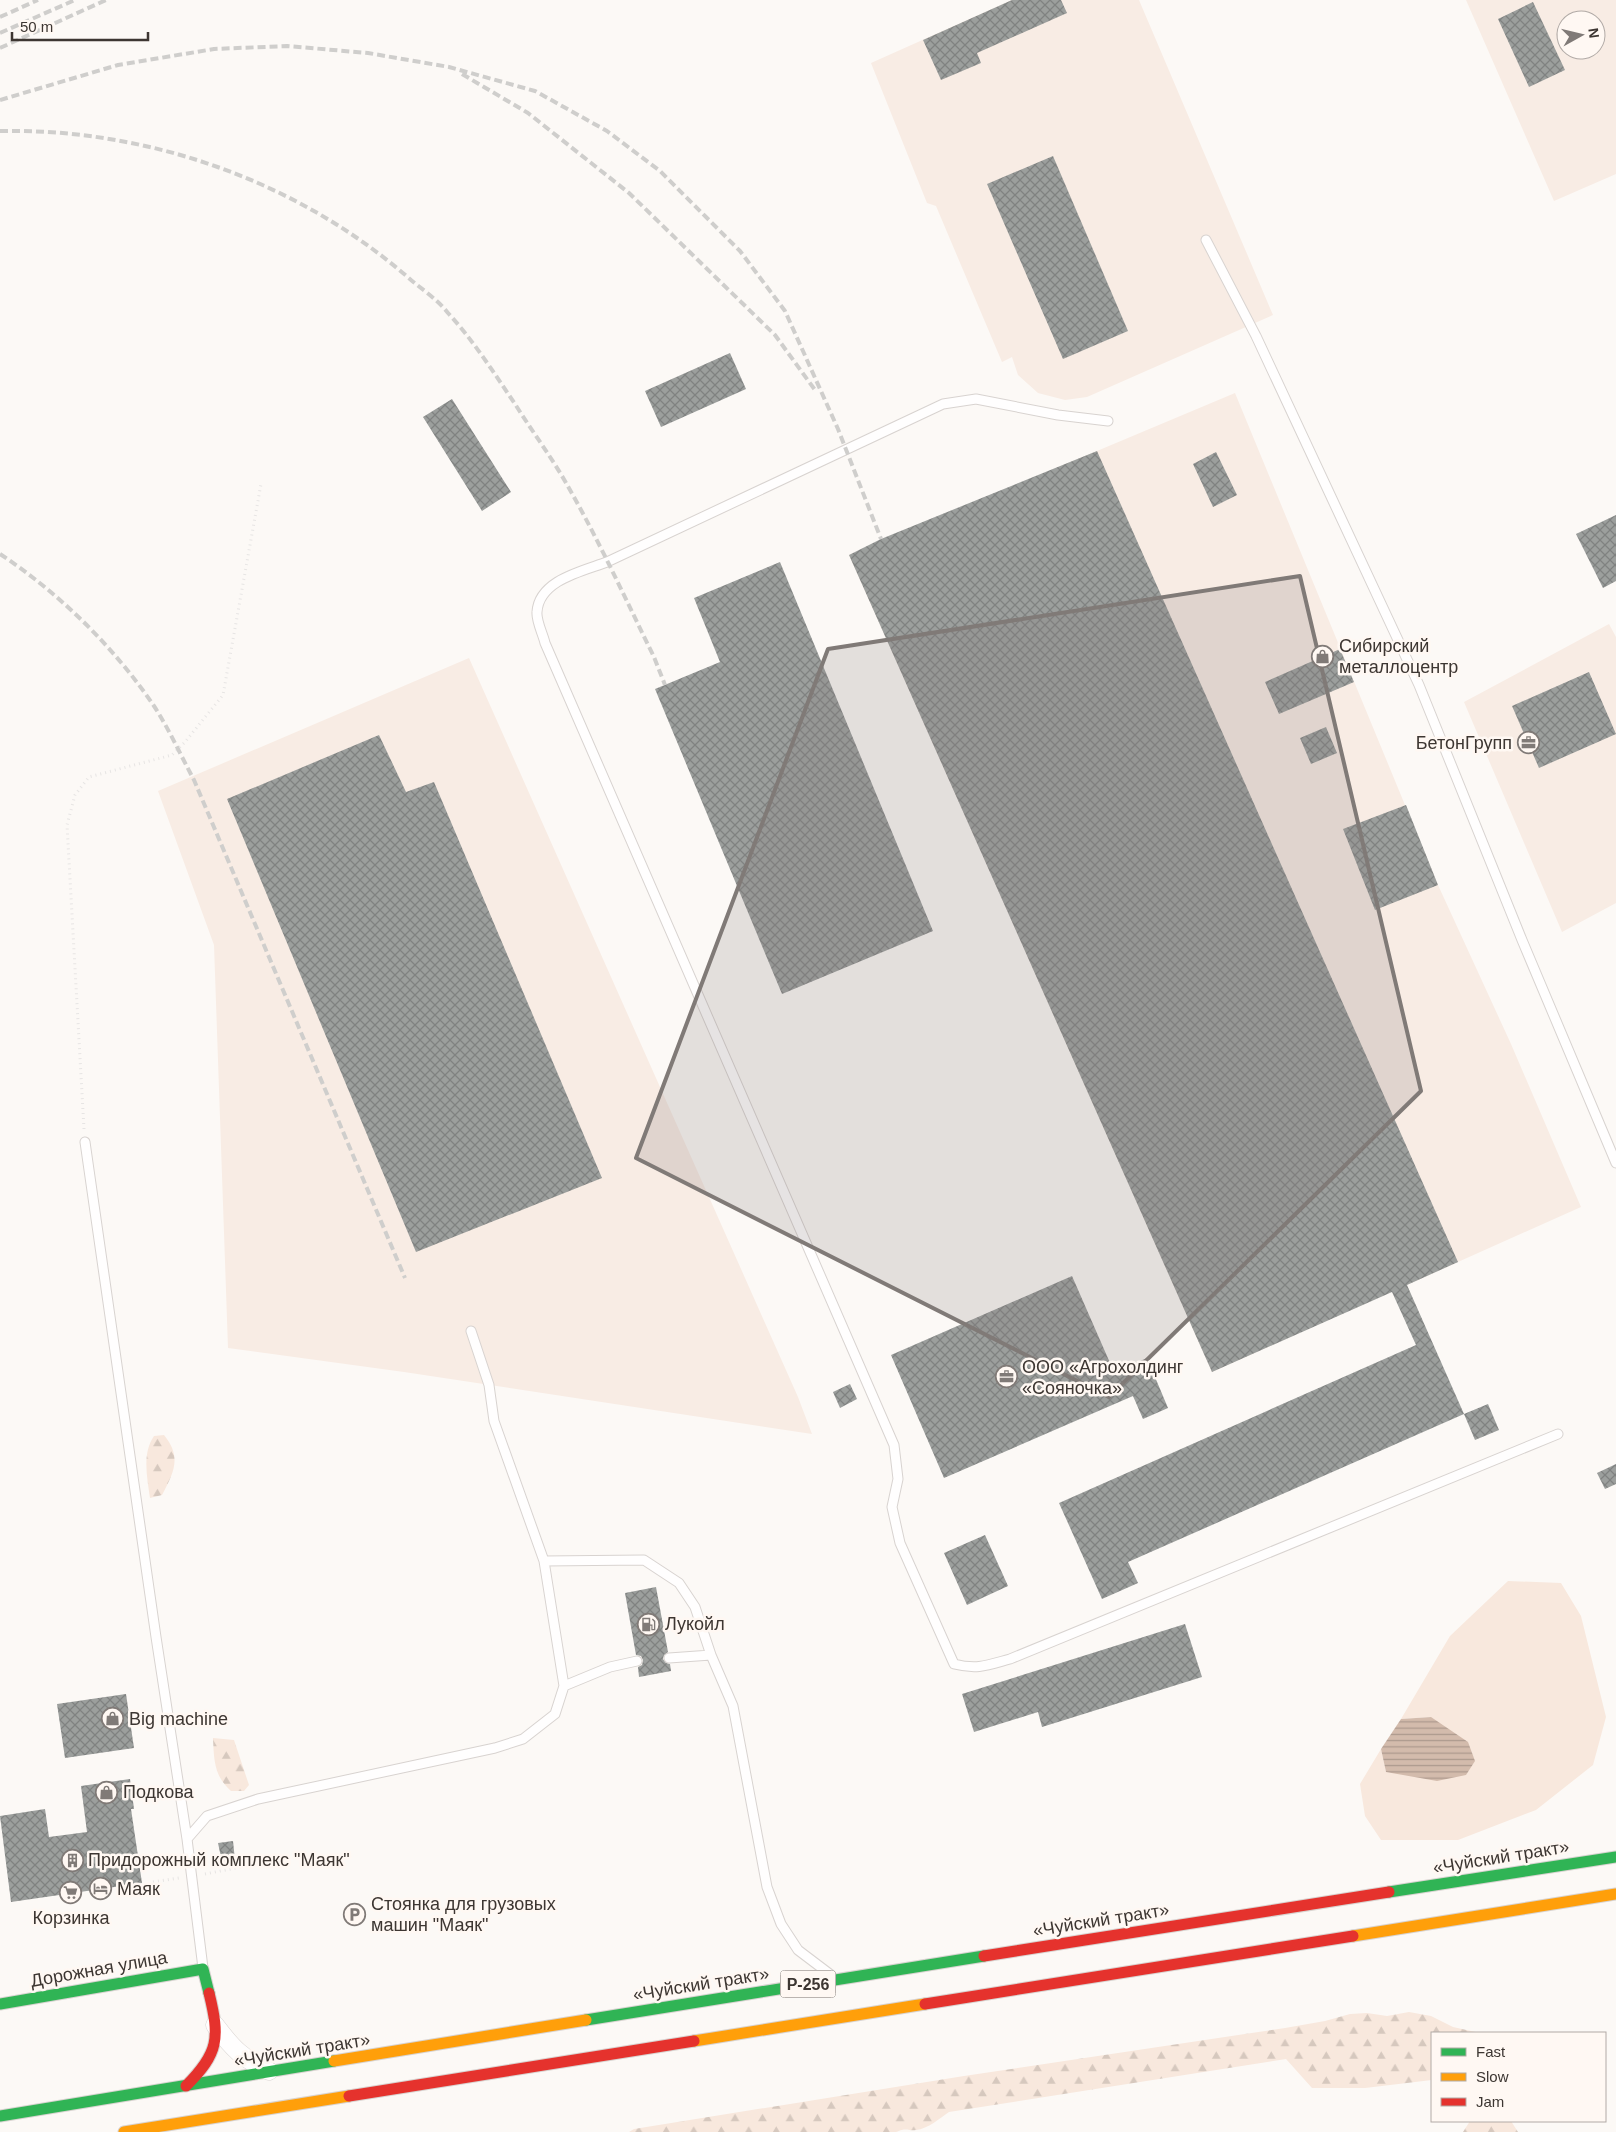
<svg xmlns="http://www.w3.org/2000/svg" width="1616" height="2132" font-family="Helvetica,sans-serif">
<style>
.built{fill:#f8ece4;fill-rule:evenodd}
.green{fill:#f8e8dd}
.forest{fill:url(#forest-firs)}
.water{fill:url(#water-rules)}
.building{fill:url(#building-cross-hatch)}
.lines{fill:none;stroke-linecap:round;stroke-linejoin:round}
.lane-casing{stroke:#d8d3d0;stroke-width:11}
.street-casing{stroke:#d8d3d0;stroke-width:19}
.fast-casing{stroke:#d8d3d0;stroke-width:13}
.slow-casing{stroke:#d8d3d0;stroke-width:13}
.jam-casing{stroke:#d8d3d0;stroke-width:13}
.path{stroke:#e7e5e4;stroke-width:3;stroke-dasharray:1 4;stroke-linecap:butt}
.lane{stroke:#fffefe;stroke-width:9}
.street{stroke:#fffefe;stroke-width:18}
.fast{stroke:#30b455;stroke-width:11}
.slow{stroke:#ff9f0a;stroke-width:11}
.jam{stroke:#e5322d;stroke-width:11}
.rail{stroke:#cfcecc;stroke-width:4;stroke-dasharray:8 4;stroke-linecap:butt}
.marked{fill:#807a77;fill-opacity:0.2;stroke:#807a77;stroke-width:4;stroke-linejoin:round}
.labels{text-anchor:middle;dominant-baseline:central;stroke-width:5;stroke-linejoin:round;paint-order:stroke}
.shield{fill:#fff8f3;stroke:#77706c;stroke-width:1}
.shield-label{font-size:16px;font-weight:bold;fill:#3d3632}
.poi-label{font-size:18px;fill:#3d3632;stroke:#fff8f3;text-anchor:start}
.street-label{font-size:18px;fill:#3d3632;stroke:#fff8f3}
</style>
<defs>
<pattern id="forest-firs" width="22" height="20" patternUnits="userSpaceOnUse" patternTransform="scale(1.25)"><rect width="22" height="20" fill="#f8e8dd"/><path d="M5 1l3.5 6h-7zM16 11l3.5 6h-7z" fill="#d6c8be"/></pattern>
<pattern id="water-rules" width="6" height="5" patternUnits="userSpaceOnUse" patternTransform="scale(1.25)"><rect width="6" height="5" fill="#d3bbac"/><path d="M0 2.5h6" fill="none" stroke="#ac998d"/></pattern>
<pattern id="building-cross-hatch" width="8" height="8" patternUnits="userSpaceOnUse" patternTransform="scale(1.25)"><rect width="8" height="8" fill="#9c9f9d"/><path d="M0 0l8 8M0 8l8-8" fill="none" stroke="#808281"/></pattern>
</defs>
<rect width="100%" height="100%" fill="#fcf9f6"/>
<path class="built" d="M 1012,0 L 1139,0 L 1273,315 L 1087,397 L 1065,400 L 1038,393 L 1018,375 L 1012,357 L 1002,362 L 936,206 L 927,203 L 871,63 Z
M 1466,0 L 1616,0 L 1616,174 L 1554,201 ZM 1566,20 L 1596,20 L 1596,50 L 1566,50 Z
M 1235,393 L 1438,885 L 1511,1044 L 1581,1207 L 1212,1372 L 849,555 Z
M 1609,624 L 1616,637 L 1616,903 L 1562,932 L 1464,702 Z
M 469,658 L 798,1397 L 812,1434 L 404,1372 L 228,1348 L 214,945 L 158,791 Z"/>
<path class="green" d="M 1508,1581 L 1561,1583 L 1581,1616 L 1606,1717 L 1593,1765 L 1536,1810 L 1458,1840 L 1381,1840 L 1365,1816 L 1360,1784 L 1381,1749 L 1386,1772 L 1431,1717 L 1401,1719 L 1450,1636 Z"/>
<path class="forest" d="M 164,1435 C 182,1457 174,1472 162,1495 L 150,1498 C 147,1477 142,1453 154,1436 Z
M 213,1738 L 234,1740 L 249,1785 L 244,1791 L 231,1791 C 214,1776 214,1760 213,1738 Z
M 1409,2012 L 1431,2016 L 1453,2027 L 1480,2033 L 1432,2033 L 1432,2080 L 1365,2088 L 1312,2088 L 1286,2059 L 949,2112 C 940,2118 928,2129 916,2130 C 906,2131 908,2127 896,2132 L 629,2132 L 634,2129 L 964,2076 L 1285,2028 L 1325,2021 L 1350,2014 L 1367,2013 L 1387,2016 Z
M 1470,2121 L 1511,2121 L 1518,2132 L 1463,2132 Z"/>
<path class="water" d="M 1431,1717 L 1468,1742 L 1475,1761 L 1466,1775 L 1437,1781 L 1386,1772 L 1381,1749 L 1401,1719 Z"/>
<path class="building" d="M 1012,0 L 1061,0 L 1067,13 L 977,53 L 981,63 L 941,80 L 923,40 Z
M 1533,2 L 1565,70 L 1529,87 L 1498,19 Z
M 1053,156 L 1128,331 L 1063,359 L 987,184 Z
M 730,353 L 746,389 L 661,427 L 645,391 Z
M 452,399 L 511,492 L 482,511 L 423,417 Z
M 1097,451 L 1458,1262 L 1407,1285 L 1464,1414 L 1128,1562 L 1138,1583 L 1102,1599 L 1059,1503 L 1416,1345 L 1392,1292 L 1212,1372 L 849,555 L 881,539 Z
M 1216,452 L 1237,495 L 1213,507 L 1193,464 Z
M 1616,515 L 1616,581 L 1603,588 L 1576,534 Z
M 780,562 L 933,931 L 782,994 L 655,689 L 720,662 L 694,598 Z
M 1340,649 L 1354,682 L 1279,714 L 1265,682 Z
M 1589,672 L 1616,734 L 1539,768 L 1512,706 Z
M 1326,727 L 1337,753 L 1311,764 L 1300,738 Z
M 379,735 L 406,792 L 434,782 L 602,1178 L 416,1252 L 227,799 Z
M 1406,805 L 1438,885 L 1375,910 L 1343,829 Z
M 1072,1276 L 1114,1372 L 1147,1358 L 1168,1408 L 1143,1419 L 1133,1396 L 944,1478 L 891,1355 Z
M 850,1384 L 857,1399 L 840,1408 L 833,1392 Z
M 1488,1404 L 1499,1430 L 1475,1440 L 1464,1414 Z
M 1616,1464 L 1616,1484 L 1605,1489 L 1597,1473 Z
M 985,1535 L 1008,1586 L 967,1605 L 944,1553 Z
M 656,1587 L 668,1652 L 664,1655 L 663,1659 L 666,1663 L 670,1664 L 671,1671 L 639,1677 L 638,1667 L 642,1665 L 643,1660 L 641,1656 L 636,1655 L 625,1593 Z
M 1185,1624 L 1202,1677 L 1042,1727 L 1038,1712 L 974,1732 L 962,1694 Z
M 126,1694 L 134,1748 L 65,1758 L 57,1704 Z
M 130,1779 L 134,1809 L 131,1809 L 142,1883 L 11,1902 L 0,1816 L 45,1809 L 49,1837 L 87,1832 L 81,1786 Z
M 233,1841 L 235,1860 L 222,1862 L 218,1843 Z"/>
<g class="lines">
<defs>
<path id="lane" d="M 1206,240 L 1256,336 L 1419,685 L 1522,940 L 1616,1163
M 1108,421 L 1058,415 L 976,399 L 943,404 L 607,562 C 583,571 539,580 537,612 C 536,621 543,634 545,643 L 894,1445 L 898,1479 L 892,1507 L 900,1543 L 954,1664 C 978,1670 988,1665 1010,1659 L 1558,1434
M 85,1142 L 156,1637 L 187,1839 L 203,1968
M 471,1331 L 489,1385 L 494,1421 L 544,1561 L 644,1560 L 679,1583 L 695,1607 L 711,1655
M 669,1658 L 711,1655 L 733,1706 L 767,1887 L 781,1924 L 798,1950 L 831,1975
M 564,1686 L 610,1667 L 637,1661
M 187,1839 L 207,1816 L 258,1799 L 495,1748 L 523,1739 L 555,1714 L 564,1686 L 544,1561"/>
<path id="street" d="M 215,2025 C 233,2049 242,2058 269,2071"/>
<path id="fast" d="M 1389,1892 L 1616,1857
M 0,2004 L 203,1969 L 209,1993
M 586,2020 L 984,1956
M 0,2116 L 334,2061"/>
<path id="slow" d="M 1353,1936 L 1616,1894
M 694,2041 L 925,2004
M 334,2061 L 586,2020
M 124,2132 L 349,2096"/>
<path id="jam" d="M 984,1956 L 1389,1892
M 925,2004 L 1353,1936
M 186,2086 C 219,2053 220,2038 209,1993
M 349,2096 L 694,2041"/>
</defs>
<use href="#lane" class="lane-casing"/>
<use href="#street" class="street-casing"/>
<use href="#fast" class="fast-casing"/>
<use href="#slow" class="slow-casing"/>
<use href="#jam" class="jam-casing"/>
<path class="path" d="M 84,1129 L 67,825 L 75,795 L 89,777 L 172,755 L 185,742 L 223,695 L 261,484
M 205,1874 L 251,1865
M 153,1882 L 179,1878"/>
<use href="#lane" class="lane"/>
<use href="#street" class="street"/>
<use href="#fast" class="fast"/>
<use href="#slow" class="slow"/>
<use href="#jam" class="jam"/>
<path class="rail" d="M 0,17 L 38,0
M 0,33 L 75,0
M 0,48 L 106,0
M 462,74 L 528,113 L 629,193 L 775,335 L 815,390
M 0,100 L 118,65 L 214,49 L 287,46 L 368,53 L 449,67 L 535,91 L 607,131 L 660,171 L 740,251 L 785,311 L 838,429 L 881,539
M 0,131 C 148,128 300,182 411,280 C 423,290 438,300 448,313 C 473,340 494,373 515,404 C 530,428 547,451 562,476 C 596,534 624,596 654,657 L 665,685
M 0,554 C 59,593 114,647 154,706 C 169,729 181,756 194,780 L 405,1278"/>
</g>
<path class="marked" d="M 1300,576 L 1421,1091 L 1109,1397 L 636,1158 L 828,649 Z"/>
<defs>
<symbol id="shop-ring" viewBox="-11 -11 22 22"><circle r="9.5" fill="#fff8f3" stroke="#807a77" stroke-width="1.5"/><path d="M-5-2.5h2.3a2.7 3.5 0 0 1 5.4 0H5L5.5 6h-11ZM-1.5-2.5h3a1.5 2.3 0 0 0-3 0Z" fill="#807a77"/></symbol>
<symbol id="office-ring" viewBox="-11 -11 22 22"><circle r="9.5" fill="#fff8f3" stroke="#807a77" stroke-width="1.5"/><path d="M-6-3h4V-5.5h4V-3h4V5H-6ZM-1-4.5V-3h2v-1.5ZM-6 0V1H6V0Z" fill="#807a77"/></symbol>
<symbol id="fuel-ring" viewBox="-11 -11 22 22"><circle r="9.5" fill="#fff8f3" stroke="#807a77" stroke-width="1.5"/><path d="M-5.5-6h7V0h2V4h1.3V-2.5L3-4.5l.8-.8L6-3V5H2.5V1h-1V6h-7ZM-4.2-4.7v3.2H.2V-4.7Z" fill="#807a77"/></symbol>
<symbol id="building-ring" viewBox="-11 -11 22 22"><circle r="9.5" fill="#fff8f3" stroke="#807a77" stroke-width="1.5"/><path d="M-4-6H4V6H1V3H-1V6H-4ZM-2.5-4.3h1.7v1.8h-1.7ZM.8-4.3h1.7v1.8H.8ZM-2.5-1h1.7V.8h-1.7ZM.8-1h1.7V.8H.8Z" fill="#807a77"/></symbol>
<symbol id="hotel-ring" viewBox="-11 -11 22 22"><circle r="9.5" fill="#fff8f3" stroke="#807a77" stroke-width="1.5"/><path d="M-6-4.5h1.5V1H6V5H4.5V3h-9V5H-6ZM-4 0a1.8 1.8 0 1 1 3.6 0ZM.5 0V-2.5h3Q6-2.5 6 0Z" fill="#807a77"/></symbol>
<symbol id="supermarket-ring" viewBox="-11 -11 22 22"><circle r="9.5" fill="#fff8f3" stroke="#807a77" stroke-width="1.5"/><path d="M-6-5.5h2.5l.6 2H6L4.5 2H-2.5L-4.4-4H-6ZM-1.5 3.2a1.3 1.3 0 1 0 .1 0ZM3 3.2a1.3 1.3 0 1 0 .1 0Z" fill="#807a77"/></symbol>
<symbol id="parking-ring" viewBox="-11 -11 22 22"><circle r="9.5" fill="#fff8f3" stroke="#807a77" stroke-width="1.5"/><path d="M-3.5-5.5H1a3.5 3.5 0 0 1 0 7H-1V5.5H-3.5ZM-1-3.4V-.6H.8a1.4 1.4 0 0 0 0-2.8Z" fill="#807a77"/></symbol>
</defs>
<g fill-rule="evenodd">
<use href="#shop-ring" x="1310" y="644" width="25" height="25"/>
<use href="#office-ring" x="1516" y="730" width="25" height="25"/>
<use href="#office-ring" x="994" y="1364" width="25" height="25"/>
<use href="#fuel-ring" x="636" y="1612" width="25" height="25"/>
<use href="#shop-ring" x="100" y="1706" width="25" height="25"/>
<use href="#shop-ring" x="94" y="1780" width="25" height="25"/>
<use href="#building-ring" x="60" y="1848" width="25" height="25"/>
<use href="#hotel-ring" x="88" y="1876" width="25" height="25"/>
<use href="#supermarket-ring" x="58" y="1880" width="25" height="25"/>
<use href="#parking-ring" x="342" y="1902" width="25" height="25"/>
</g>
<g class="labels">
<rect class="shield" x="780.5" y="1970.5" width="55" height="27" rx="4"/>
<g class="shield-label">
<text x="808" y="1984">Р-256</text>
</g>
<g class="poi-label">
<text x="1339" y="646">Сибирский<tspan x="1339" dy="21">металлоцентр</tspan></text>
<text x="1512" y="743" text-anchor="end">БетонГрупп</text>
<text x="1022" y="1367">ООО «Агрохолдинг<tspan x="1022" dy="21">«Сояночка»</tspan></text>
<text x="665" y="1624">Лукойл</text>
<text x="129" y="1719">Big machine</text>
<text x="123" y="1792">Подкова</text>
<text x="88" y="1860">Придорожный комплекс "Маяк"</text>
<text x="117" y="1889">Маяк</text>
<text x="371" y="1904">Стоянка для грузовых<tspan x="371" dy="21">машин "Маяк"</tspan></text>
<text x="71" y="1918" text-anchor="middle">Корзинка</text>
</g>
<g class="street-label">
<text transform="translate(1501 1857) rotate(-9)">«Чуйский тракт»</text>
<text transform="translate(1101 1920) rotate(-9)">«Чуйский тракт»</text>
<text transform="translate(99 1969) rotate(-10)">Дорожная улица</text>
<text transform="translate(701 1984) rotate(-9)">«Чуйский тракт»</text>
<text transform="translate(302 2050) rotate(-9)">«Чуйский тракт»</text>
</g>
</g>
<rect x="1431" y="2032" width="175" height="90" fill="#fff8f3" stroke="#b1aaa6"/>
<rect x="1441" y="2048" width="25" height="8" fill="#30b455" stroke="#b1aaa6"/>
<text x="1476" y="2057" font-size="15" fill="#3d3632">Fast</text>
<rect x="1441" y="2073" width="25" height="8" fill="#ff9f0a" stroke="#b1aaa6"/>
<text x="1476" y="2082" font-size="15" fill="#3d3632">Slow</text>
<rect x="1441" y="2098" width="25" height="8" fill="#e5322d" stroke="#b1aaa6"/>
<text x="1476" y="2107" font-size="15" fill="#3d3632">Jam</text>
<g transform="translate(1581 35) rotate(82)"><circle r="24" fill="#fff8f3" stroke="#b1aaa6"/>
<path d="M0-4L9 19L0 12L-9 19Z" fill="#807a77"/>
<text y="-8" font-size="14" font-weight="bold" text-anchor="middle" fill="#3d3632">N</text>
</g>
<path d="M12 32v8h136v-8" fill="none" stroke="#3d3632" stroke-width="2.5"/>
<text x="20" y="32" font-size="15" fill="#3d3632" stroke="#fff8f3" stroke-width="4" paint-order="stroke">50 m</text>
</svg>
